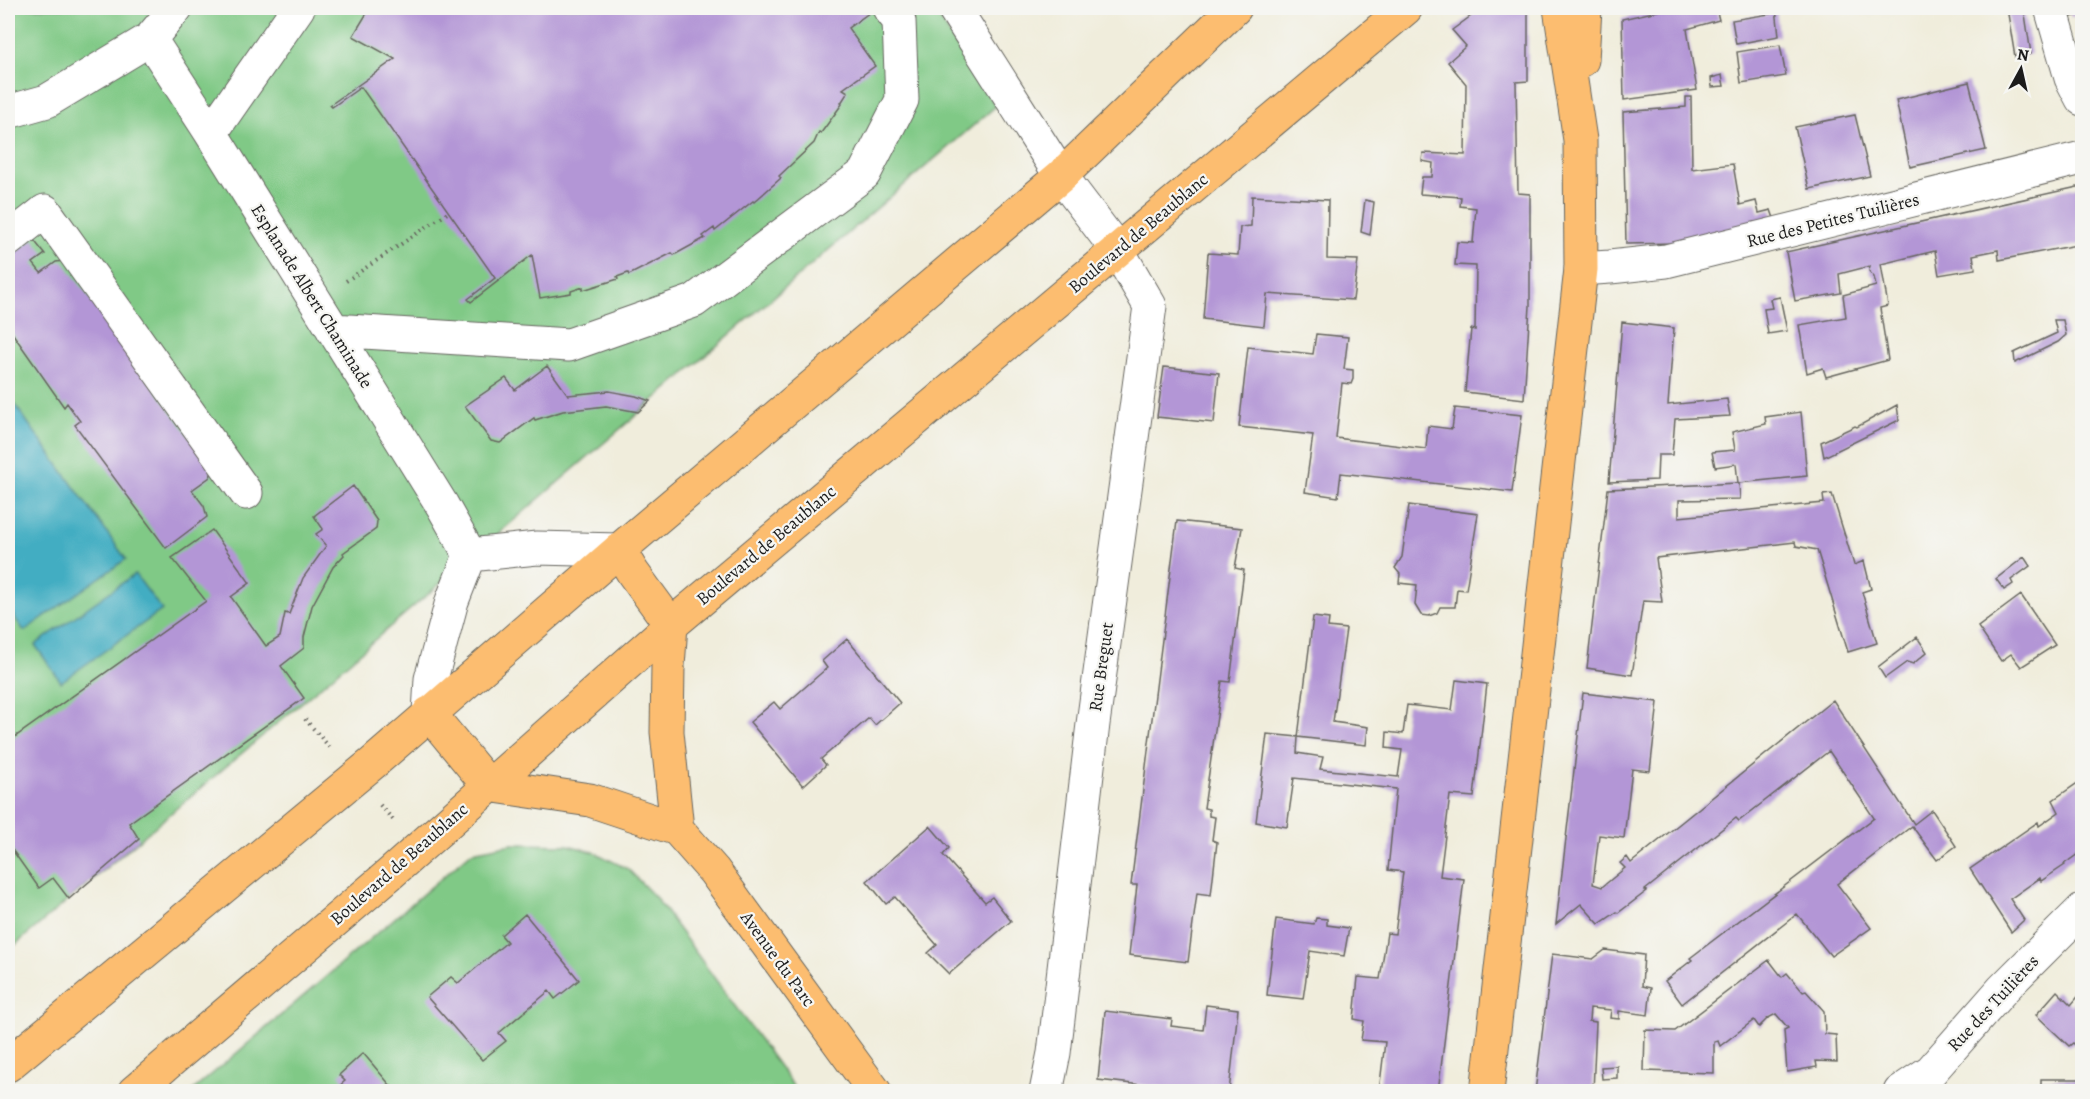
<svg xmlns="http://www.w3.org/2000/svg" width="2090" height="1099" font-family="Alegreya,serif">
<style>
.green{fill:#80c986;stroke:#4e7251;stroke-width:1.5}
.water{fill:#43adc2;stroke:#30646f;stroke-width:1.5}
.building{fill:#b396d6}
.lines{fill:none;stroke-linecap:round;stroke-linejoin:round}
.minor-casing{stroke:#66655f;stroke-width:35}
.major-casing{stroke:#66655f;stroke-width:35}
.path{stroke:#66655f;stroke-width:4;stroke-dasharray:1.5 4.5;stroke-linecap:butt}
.minor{stroke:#fff;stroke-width:33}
.major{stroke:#fcbd6f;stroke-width:33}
.labels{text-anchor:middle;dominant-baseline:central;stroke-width:4.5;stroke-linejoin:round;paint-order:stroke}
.street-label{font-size:18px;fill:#1c1c1c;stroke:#f6f6f2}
</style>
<rect width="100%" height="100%" fill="#f6f6f2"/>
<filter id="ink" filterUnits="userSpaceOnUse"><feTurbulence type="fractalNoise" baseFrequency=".0167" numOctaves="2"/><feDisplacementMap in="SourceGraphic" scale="12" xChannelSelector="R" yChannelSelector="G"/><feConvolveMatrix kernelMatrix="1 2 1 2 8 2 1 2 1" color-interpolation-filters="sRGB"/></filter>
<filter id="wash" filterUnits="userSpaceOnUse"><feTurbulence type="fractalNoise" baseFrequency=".008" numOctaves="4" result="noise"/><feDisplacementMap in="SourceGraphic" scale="24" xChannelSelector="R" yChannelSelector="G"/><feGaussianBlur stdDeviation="1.35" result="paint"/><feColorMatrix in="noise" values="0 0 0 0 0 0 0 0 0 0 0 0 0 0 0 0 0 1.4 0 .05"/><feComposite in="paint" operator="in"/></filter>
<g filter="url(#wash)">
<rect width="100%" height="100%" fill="#f0eddc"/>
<path class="green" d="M 8,8 L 933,8 L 996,106 L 306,699 L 8,951 Z
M 512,844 L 568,845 L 594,852 L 628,869 L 656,898 L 797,1091 L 191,1092 L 472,852 Z"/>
<path class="water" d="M 8,395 L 126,559 L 24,631 L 8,608 Z
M 135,574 L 162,610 L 61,682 L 35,645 Z"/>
<g id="blocks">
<path class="building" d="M 370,8 L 872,8 L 873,10 L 848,28 L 875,66 L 843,89 L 848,92 L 841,103 L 842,104 L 821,133 L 819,132 L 814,143 L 779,176 L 781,178 L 754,202 L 753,201 L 715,231 L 714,228 L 703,236 L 705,238 L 674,255 L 672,253 L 629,275 L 628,273 L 617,277 L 618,279 L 583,290 L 583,287 L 571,291 L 571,293 L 540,298 L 532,255 L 471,302 L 468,299 L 495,278 L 361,87 L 332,107 L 330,105 L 395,59 L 353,36 Z
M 1482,8 L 1528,8 L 1528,81 L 1516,82 L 1518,193 L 1530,194 L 1530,306 L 1524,399 L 1465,392 L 1471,329 L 1475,330 L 1476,266 L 1455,265 L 1457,242 L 1473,243 L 1476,208 L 1460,206 L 1461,197 L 1420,194 L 1422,177 L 1432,177 L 1433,163 L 1422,161 L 1423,153 L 1465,155 L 1466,84 L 1448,62 L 1466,46 L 1452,30 Z
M 1657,8 L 1716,8 L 1719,20 L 1687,29 L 1697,90 L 1624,100 L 1622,19 L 1658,11 Z
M 1768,8 L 1776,8 L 1779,36 L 1736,44 L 1732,20 L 1770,14 Z
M 2007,8 L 2024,8 L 2031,54 L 2015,57 Z
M 2068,8 L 2082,8 L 2082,14 L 2071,17 Z
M 1780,45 L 1786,76 L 1741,83 L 1737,52 Z
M 1722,75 L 1724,86 L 1712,87 L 1711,78 Z
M 1969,82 L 1986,150 L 1910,167 L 1896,100 Z
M 1686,97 L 1691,97 L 1692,169 L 1733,164 L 1740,205 L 1756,201 L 1759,213 L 1771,210 L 1775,221 L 1675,243 L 1626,244 L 1623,112 L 1686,107 Z
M 1855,115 L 1870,176 L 1809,189 L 1795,127 Z
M 2082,186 L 2082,244 L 1999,260 L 1998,250 L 1973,255 L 1975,269 L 1939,275 L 1935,251 L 1881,264 L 1888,306 L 1880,308 L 1888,360 L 1826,377 L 1823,368 L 1807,373 L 1799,325 L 1846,317 L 1843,295 L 1876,286 L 1874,277 L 1869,271 L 1870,266 L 1839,274 L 1841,293 L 1795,301 L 1786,252 Z
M 1252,196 L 1328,200 L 1327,259 L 1358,260 L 1353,300 L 1267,294 L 1264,326 L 1203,319 L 1208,253 L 1238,255 L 1240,227 L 1251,226 Z
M 1365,200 L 1374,202 L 1370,235 L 1361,232 Z
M 33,239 L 45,254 L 33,263 L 41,273 L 56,262 L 63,261 L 213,469 L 210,477 L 192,490 L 204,506 L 207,517 L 166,548 L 75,425 L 80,421 L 67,403 L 64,407 L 8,327 L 8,258 Z
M 1780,297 L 1787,331 L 1768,334 L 1764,309 L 1772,308 L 1770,299 Z
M 2054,320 L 2063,320 L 2066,335 L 2058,342 L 2015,363 L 2014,353 L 2057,333 Z
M 1622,322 L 1674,328 L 1668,405 L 1727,399 L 1730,416 L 1675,419 L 1672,455 L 1658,455 L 1657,480 L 1609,482 Z
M 1316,334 L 1348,337 L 1344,369 L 1353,370 L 1353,379 L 1351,384 L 1342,383 L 1336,438 L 1426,449 L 1428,426 L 1452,429 L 1455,408 L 1522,415 L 1512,492 L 1341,473 L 1338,497 L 1305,492 L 1313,435 L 1239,427 L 1248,347 L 1313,354 Z
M 547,366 L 568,395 L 609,391 L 636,396 L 650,401 L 638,412 L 606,406 L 563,411 L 535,420 L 534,418 L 500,443 L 491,441 L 465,406 L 506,378 L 515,390 Z
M 1164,367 L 1219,373 L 1214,423 L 1157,417 Z
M 1897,405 L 1899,420 L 1824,457 L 1821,442 L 1855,426 L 1857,427 Z
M 1801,412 L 1807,476 L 1739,483 L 1740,499 L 1679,500 L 1679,517 L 1824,503 L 1823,495 L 1832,494 L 1854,565 L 1864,561 L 1871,589 L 1862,592 L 1877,643 L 1848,652 L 1817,550 L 1796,546 L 1795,542 L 1656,558 L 1662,602 L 1643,601 L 1632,675 L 1587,668 L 1608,489 L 1738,483 L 1736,464 L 1715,467 L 1712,452 L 1735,450 L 1732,432 L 1766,424 L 1765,417 Z
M 353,486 L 377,521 L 376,529 L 343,553 L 344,555 L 333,567 L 312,606 L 304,637 L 304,648 L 281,666 L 304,698 L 129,823 L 139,839 L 69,899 L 53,878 L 39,888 L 8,844 L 8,742 L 206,601 L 172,558 L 212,530 L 250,583 L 231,597 L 266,646 L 280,637 L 285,613 L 289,614 L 303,578 L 326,546 L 316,534 L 323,529 L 314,516 Z
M 1409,505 L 1478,514 L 1466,590 L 1457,589 L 1455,607 L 1440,607 L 1437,613 L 1429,616 L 1421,615 L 1415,605 L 1417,585 L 1399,583 L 1400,574 L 1395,568 L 1402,557 Z
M 1177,521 L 1242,528 L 1235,568 L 1244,570 L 1230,682 L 1222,681 L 1204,808 L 1209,809 L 1209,816 L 1215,817 L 1212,840 L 1217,842 L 1211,895 L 1197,893 L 1188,962 L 1129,955 L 1137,885 L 1131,885 Z
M 2024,557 L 2030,566 L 2011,580 L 2013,584 L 2004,590 L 1996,579 Z
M 2021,595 L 2055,645 L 2021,667 L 2011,654 L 2001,661 L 1978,627 Z
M 1313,617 L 1329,619 L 1328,627 L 1346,629 L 1333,722 L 1368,727 L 1366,745 L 1298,737 Z
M 1917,637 L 1927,652 L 1913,664 L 1907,662 L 1885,678 L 1878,667 Z
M 847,639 L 900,703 L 875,725 L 869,718 L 821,759 L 826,765 L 803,786 L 750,722 L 774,702 L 780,709 L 827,668 L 822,661 Z
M 1456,680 L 1487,684 L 1474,797 L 1450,795 L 1440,876 L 1464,879 L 1438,1092 L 1379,1092 L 1385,1042 L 1361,1040 L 1364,1021 L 1354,1019 L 1358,977 L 1380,979 L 1387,933 L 1395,934 L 1403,872 L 1388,870 L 1396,789 L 1294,778 L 1287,827 L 1256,822 L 1267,734 L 1298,737 L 1297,753 L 1323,757 L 1320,769 L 1398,777 L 1402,750 L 1386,748 L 1387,732 L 1403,734 L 1407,705 L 1452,710 Z
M 1583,693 L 1658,702 L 1650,771 L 1632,769 L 1624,838 L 1599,835 L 1593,884 L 1602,887 L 1625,868 L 1620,863 L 1627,857 L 1631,863 L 1833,700 L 1914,824 L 1932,810 L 1956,846 L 1937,860 L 1912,826 L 1837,884 L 1871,928 L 1831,956 L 1797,914 L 1682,1004 L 1665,981 L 1692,960 L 1690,958 L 1874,818 L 1829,751 L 1739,821 L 1736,818 L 1645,890 L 1647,891 L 1618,913 L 1617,912 L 1599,924 L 1581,904 L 1556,924 Z
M 2082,780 L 2082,851 L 2064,864 L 2065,865 L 2041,881 L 2040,878 L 2010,899 L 2024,920 L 2011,932 L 1970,869 L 2038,822 L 2039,826 L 2059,812 L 2053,800 Z
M 930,826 L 949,848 L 943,855 L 985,902 L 992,897 L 1011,921 L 949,974 L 928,953 L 937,945 L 895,897 L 886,904 L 867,881 Z
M 525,914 L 579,980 L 555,999 L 549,991 L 499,1033 L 506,1041 L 482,1060 L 427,997 L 451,977 L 458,983 L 507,942 L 501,935 Z
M 1316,918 L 1327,919 L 1327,925 L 1349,928 L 1344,956 L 1310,951 L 1303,999 L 1267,995 L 1276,919 L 1314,924 Z
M 1605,950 L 1644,955 L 1642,986 L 1651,988 L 1648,1015 L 1619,1011 L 1619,1019 L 1610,1018 L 1611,1010 L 1590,1008 L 1589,1021 L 1596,1022 L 1593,1092 L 1535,1092 L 1552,954 L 1593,959 Z
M 1769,960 L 1782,977 L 1787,973 L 1803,992 L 1806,991 L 1824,1011 L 1825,1034 L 1836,1035 L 1837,1062 L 1816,1061 L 1817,1067 L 1787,1072 L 1784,1030 L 1788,1028 L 1776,1014 L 1768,1018 L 1759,1027 L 1754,1020 L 1720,1046 L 1718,1041 L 1714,1042 L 1714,1073 L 1644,1071 L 1645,1030 L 1675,1031 Z
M 2057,991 L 2071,1005 L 2082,992 L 2082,1051 L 2073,1043 L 2069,1046 L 2036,1015 Z
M 1206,1005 L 1238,1009 L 1229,1092 L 1204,1092 L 1098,1080 L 1105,1011 L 1172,1019 L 1171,1026 L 1203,1030 Z
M 363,1053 L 396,1092 L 332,1092 L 345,1081 L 339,1075 Z
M 1617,1066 L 1617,1078 L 1602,1079 L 1601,1067 Z
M 2041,1079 L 2082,1079 L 2082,1092 L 2041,1092 Z"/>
</g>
</g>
<g filter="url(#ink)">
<use href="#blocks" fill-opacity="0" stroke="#66655f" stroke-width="1.5"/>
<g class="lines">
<defs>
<path id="minor" d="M 954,8 L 1061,176 L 1118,251 L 1150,306 L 1093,724 L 1054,1053 L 1046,1092
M 2051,8 L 2071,78 L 2082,99
M 150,39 L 211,133 L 442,505 L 470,555
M 8,112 L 47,101 L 150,39 L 176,8
M 211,133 L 298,8
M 8,240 L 45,211 L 246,493
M 1581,269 L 1610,267 L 1666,261 L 2082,158
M 333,330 L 569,345 L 694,301 L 864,174 L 902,100 L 899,21 L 889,8
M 429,713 L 431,679 L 452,601 L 470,555 L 537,548 L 619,550
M 1900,1092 L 1931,1071 L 2003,989 L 2082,910"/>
<path id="major" d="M 1582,60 L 1585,8
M 619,550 L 633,573 L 671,625
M 671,625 L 668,666 L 667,732 L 677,829
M 429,713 L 488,785
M 488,785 L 590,800 L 677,829 L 714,871 L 875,1092
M 8,1065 L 373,763 L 619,550 L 1061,176 L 1235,8
M 134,1092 L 391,873 L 671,625 L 1406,8
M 1487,1092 L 1581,269 L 1580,140 L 1560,8"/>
</defs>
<use href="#minor" class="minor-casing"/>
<use href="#major" class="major-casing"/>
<path class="path" d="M 346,281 L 449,212
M 305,719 L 332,750
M 380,805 L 395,822"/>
<use href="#minor" class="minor"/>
<use href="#major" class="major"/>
</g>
</g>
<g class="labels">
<g class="street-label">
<text transform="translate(1833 220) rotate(-14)">Rue des Petites Tuilières</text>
<text transform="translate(1138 233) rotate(-40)">Boulevard de Beaublanc</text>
<text transform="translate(312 296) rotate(58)">Esplanade Albert Chaminade</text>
<text transform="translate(766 545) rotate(-40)">Boulevard de Beaublanc</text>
<text transform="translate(1101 667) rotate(-82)">Rue Breguet</text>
<text transform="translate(399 864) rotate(-41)">Boulevard de Beaublanc</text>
<text transform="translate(778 959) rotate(54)">Avenue du Parc</text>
<text transform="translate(1993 1003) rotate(-47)">Rue des Tuilières</text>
</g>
</g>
<rect width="2090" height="1099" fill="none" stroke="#f6f6f2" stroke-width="30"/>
<g transform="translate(2021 69) rotate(8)" stroke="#f6f6f2" stroke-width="4.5" paint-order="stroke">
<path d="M0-4.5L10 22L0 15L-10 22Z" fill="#1c1c1c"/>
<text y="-9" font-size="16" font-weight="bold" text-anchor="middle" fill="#1c1c1c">N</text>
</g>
</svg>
